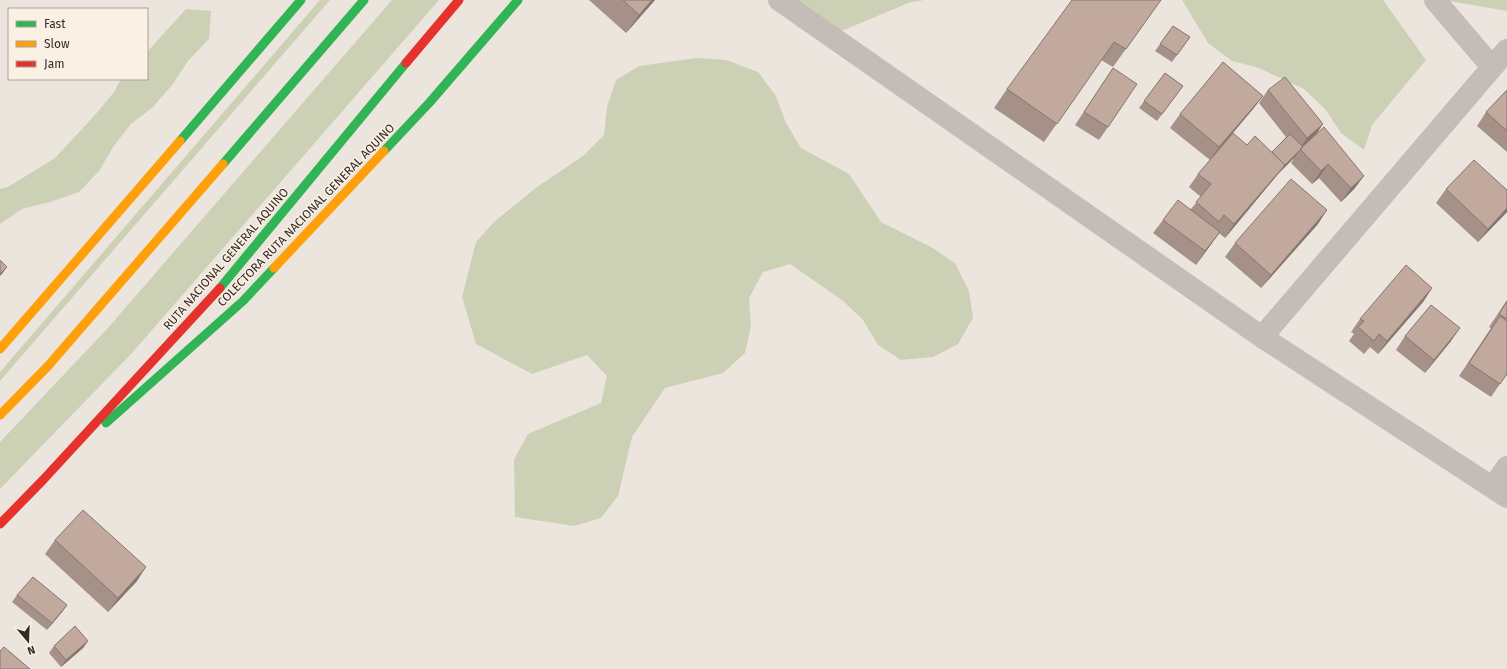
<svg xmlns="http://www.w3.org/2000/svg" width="1507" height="669" font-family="'Fira Sans',sans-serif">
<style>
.green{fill:#ccd1b6}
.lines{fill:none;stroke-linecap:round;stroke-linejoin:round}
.street{stroke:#c4bdb7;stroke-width:22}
.fast{stroke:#30b455;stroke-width:9}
.slow{stroke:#ff9f0a;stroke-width:9}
.jam{stroke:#e5322d;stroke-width:9}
.wall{fill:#a69188}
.shaded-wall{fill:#87766f}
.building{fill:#c1a99e;stroke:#87766f}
.labels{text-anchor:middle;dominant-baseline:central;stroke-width:3;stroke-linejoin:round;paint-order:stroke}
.street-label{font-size:12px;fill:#352b25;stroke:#faf0e3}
</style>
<rect width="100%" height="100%" fill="#ece5dd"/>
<path class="green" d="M 320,0 L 330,0 L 0,381 L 0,372 Z
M 392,0 L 439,0 L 132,353 L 0,489 L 0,442 L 107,329 Z
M 778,0 L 924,0 L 908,3 L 837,33 Z
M 1182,0 L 1383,0 L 1426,60 L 1372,125 L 1364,150 L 1341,133 L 1325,109 L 1304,89 L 1256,67 L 1232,61 L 1208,43 Z
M 1443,0 L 1507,0 L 1507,11 Z
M 186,9 L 211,11 L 209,39 L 188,61 L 173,84 L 153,107 L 131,124 L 113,147 L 99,171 L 79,192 L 50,202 L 22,209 L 0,224 L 0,189 L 8,187 L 55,158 L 95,115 L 114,92 L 121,79 L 147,79 L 147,52 Z
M 696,58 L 726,60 L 758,72 L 776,96 L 786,123 L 801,148 L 849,174 L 881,222 L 931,247 L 955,263 L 969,291 L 973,318 L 958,344 L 933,357 L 901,360 L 878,345 L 863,320 L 842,300 L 790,264 L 763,272 L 749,298 L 751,326 L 745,353 L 723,373 L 665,388 L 632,437 L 618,496 L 601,518 L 574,526 L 515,517 L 514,459 L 528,434 L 601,403 L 607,376 L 587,355 L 532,374 L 476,344 L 462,297 L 476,242 L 494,222 L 537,187 L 583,156 L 604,135 L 607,107 L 616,80 L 639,66 Z"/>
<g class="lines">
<path class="street" d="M 779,0 L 1262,337 L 1507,497
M 1435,0 L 1492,67
M 1262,337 L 1507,50
M 1493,487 L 1507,467"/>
<path class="fast" d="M 180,141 L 301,0
M 384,151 L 430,102 L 518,0
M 223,164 L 364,0
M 220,288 L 406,63
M 106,423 L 243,301 L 274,268"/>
<path class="slow" d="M 274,268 L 384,151
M 0,349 L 180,141
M 0,415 L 48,366 L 223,164"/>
<path class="jam" d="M 406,63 L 459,0
M 0,524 L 43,480 L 220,288"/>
</g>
<path class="wall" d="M 589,0 L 655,0 L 626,33 Z
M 1161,0 L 1113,67 L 1101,60 L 1044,142 L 994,108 L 1007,89 Z
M 1173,26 L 1190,37 L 1172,62 L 1155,51 Z
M 1113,68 L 1108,127 L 1099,140 L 1075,125 Z
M 1165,73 L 1183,86 L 1157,121 L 1139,108 Z
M 1268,90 L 1317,133 L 1364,176 L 1354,189 L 1341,202 L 1319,178 L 1312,184 L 1291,163 L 1295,157 L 1278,174 L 1225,238 L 1219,233 L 1196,265 L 1153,233 L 1163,220 L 1190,210 L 1201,197 L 1189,187 L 1198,174 L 1247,145 L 1272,152 L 1286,137 L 1259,103 Z
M 1507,90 L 1507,152 L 1477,126 L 1486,112 Z
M 1263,96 L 1253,109 L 1210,160 L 1170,128 L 1180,114 Z
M 1446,189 L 1507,190 L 1507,212 L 1478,242 L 1436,203 Z
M 1318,224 L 1261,288 L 1225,257 L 1235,243 Z
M 1432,288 L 1423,302 L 1378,354 L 1370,347 L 1364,354 L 1349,341 L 1354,334 L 1351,332 L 1360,319 Z
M 1507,300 L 1507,376 L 1506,375 L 1491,397 L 1459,376 L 1491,328 L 1489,327 Z
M 1405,336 L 1451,341 L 1425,373 L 1396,350 Z
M 55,540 L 137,581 L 108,612 L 45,554 Z
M 17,595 L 67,605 L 62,612 L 47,630 L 12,602 Z
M 88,641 L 83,648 L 61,667 L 49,653 L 54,646 Z"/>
<path class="shaded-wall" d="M 652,0 L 655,0 L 626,33 L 639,15 Z
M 1263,96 L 1253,109 L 1210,160 L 1219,147 Z
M 1323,124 L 1314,138 L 1298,151 L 1307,138 Z
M 1300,150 L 1295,157 L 1278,174 L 1225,238 L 1234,224 L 1285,165 Z
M 1328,164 L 1319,178 L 1312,184 L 1321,171 Z
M 1364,176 L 1354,189 L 1341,202 L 1351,188 Z
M 1507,208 L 1507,212 L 1478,242 L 1488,229 Z
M 1327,210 L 1318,224 L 1261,288 L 1271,275 Z
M 1220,232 L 1210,246 L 1196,265 L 1205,251 Z
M 7,267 L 2,274 L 0,276 L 0,274 Z
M 1432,288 L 1423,302 L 1378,354 L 1387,341 Z
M 1460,328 L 1451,341 L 1425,373 L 1434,360 Z
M 146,567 L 137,581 L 108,612 L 118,598 Z
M 67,605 L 62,612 L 47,630 L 52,623 Z
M 88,641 L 83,648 L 61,667 L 66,660 Z"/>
<path class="building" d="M 623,0 L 652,0 L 639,15 Z
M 1072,0 L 1161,0 L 1126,49 L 1114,42 L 1057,124 L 1007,89 Z
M 1173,26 L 1190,37 L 1177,55 L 1160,44 Z
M 1223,62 L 1263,96 L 1219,147 L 1180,114 Z
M 1113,68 L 1137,84 L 1108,127 L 1084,112 Z
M 1165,73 L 1183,86 L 1162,114 L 1144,101 Z
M 1285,77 L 1323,124 L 1307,138 L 1268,90 Z
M 1507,90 L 1507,131 L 1486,112 Z
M 1324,127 L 1364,176 L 1351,188 L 1328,164 L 1321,171 L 1300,149 Z
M 1233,133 L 1247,145 L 1255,136 L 1285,165 L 1234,224 L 1224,215 L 1219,222 L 1196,202 L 1211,184 L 1198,174 Z
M 1290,134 L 1303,147 L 1283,167 L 1285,165 L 1272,152 Z
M 1474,160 L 1507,190 L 1507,208 L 1488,229 L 1446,189 Z
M 1291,179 L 1327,210 L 1271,275 L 1235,243 Z
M 1178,200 L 1220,232 L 1205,251 L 1163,220 Z
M 0,260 L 7,267 L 0,274 Z
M 1406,265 L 1432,288 L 1387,341 L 1379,334 L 1374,341 L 1358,327 L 1364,321 L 1360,319 Z
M 1507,301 L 1507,319 L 1499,314 Z
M 1431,305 L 1460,328 L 1434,360 L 1405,336 Z
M 1500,316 L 1507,321 L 1507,374 L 1500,384 L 1469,363 Z
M 83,510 L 146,567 L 118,598 L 55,540 Z
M 33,577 L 67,605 L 52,623 L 17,595 Z
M 75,626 L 88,641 L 66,660 L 54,646 Z
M 4,647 L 30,669 L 0,669 L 0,651 Z"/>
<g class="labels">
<g class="street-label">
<text transform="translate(306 215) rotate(-46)">COLECTORA RUTA NACIONAL GENERAL AQUINO</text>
<text transform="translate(226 259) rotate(-49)">RUTA NACIONAL GENERAL AQUINO</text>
</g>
</g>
<rect x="8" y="8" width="140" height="72" fill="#faf0e3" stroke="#aba197"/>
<rect x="16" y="21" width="20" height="6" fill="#30b455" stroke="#aba197"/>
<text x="44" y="28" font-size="12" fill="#352b25">Fast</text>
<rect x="16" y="41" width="20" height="6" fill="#ff9f0a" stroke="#aba197"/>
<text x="44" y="48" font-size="12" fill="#352b25">Slow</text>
<rect x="16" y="61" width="20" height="6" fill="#e5322d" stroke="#aba197"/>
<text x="44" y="68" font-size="12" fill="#352b25">Jam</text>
<g transform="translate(28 641) rotate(161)" stroke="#faf0e3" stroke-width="3" paint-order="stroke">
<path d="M0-3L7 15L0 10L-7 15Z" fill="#352b25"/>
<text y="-6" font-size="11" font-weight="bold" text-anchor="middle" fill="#352b25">N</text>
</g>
</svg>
